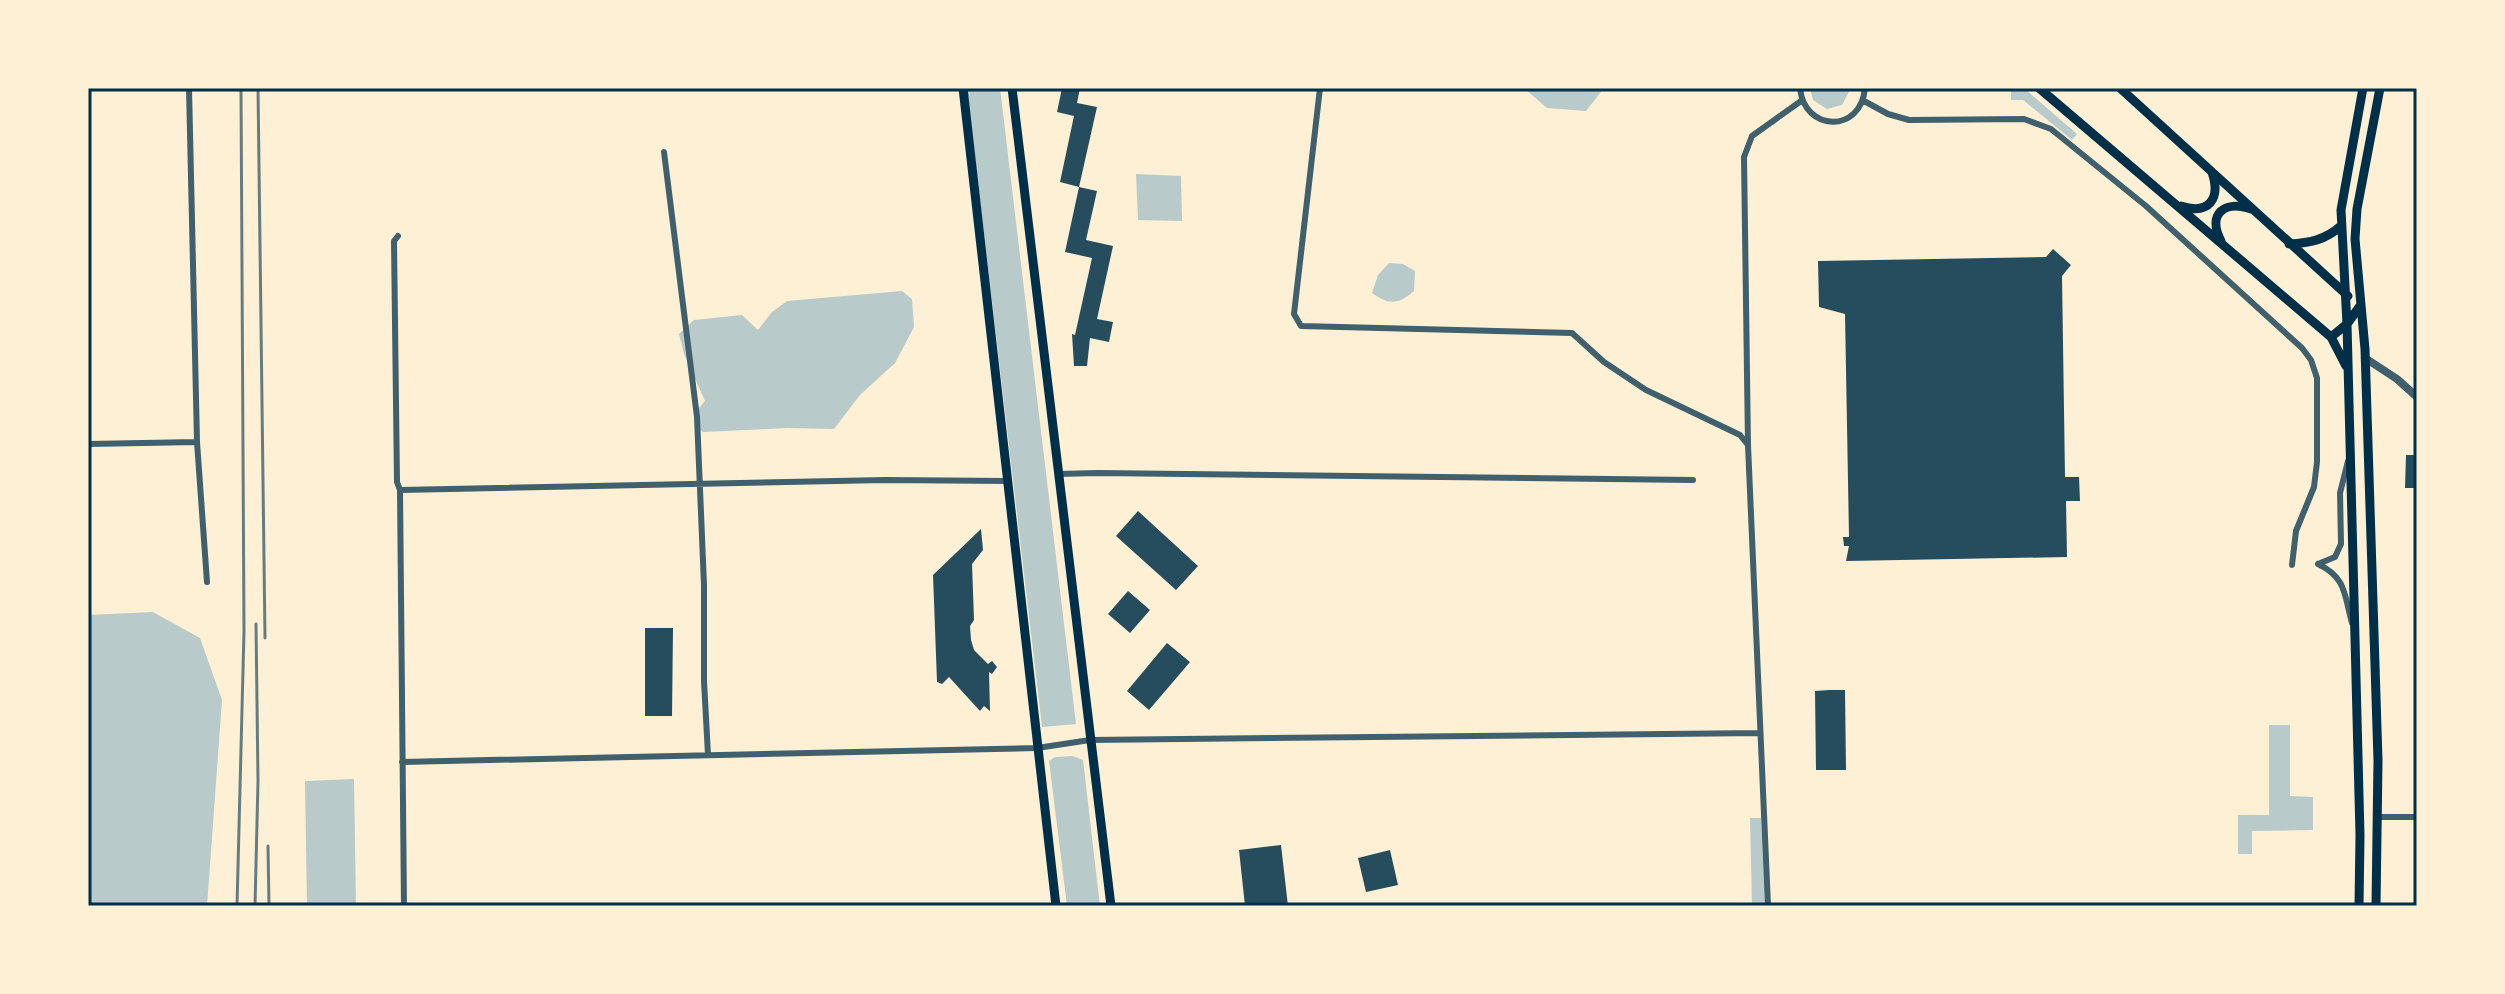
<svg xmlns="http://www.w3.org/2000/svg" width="2505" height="994" font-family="Manrope,sans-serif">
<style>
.green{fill:#b9caca}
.building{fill:#264d5e}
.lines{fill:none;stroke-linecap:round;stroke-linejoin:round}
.minor{stroke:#3f606c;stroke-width:6}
.tertiary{stroke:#3f606c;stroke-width:8}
.secondary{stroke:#003049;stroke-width:9}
.rail{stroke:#657d81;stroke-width:3}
.neatline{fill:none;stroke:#003049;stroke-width:3}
</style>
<rect width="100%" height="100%" fill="#fdf0d5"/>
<path class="green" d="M 967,88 L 1000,88 L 1076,724 L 1042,727 Z
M 1604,88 L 1586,111 L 1547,108 L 1525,89 Z
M 1810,88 L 1849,88 L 1850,90 L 1842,105 L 1827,109 L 1813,100 Z
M 2011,88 L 2024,88 L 2077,134 L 2072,140 L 2023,100 L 2011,100 Z
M 1136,174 L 1181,176 L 1182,221 L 1138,220 Z
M 1389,263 L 1403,264 L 1415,271 L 1414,291 C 1398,305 1389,305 1372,293 L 1378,275 Z
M 902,291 L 912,299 L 914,327 L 895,363 L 860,395 L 834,429 L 788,428 L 703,432 L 696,427 L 694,414 L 705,401 L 684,354 L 679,334 L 694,320 L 742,315 L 758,330 L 772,312 L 787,301 Z
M 153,612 L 200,638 L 222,700 L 207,906 L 88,906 L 88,615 Z
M 2269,725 L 2290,725 L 2290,796 L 2313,797 L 2313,830 L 2252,831 L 2252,854 L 2238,854 L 2238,815 L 2269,815 Z
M 1073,756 L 1083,760 L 1100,906 L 1067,906 L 1049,761 L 1055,757 Z
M 354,779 L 356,906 L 307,906 L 305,781 Z
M 1750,818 L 1761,818 L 1765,906 L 1752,906 Z"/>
<path class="building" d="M 1062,88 L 1080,88 L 1077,103 L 1097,107 L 1079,187 L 1060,182 L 1074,116 L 1057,112 Z
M 1079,187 L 1097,191 L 1086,240 L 1113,246 L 1097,319 L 1113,322 L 1109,342 L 1090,338 L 1087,366 L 1074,366 L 1072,334 L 1075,335 L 1092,258 L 1065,252 Z
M 2053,249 L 2071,265 L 2062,276 L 2065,477 L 2079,477 L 2080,501 L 2066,501 L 2067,557 L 1846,561 L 1849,546 L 1844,546 L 1843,537 L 1849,537 L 1845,314 L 1819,307 L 1818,261 L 2046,257 Z
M 2406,455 L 2417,455 L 2417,488 L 2405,488 Z
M 1138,511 L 1198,566 L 1176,590 L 1116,536 Z
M 981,529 L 983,550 L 972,564 L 974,620 L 970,626 L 971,640 L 974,650 L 988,664 L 992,661 L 997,667 L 992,674 L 989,672 L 990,711 L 984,706 L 980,711 L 949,677 L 942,684 L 937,682 L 933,575 Z
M 1128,591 L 1150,610 L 1130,633 L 1108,614 Z
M 645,628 L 673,628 L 672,716 L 645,716 Z
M 1167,643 L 1190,662 L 1149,710 L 1127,691 Z
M 1829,690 L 1845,690 L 1846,770 L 1816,770 L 1815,691 Z
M 1281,845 L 1288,906 L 1245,906 L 1239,850 Z
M 1390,850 L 1398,885 L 1366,892 L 1358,858 Z"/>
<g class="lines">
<path class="minor" d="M 189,88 L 197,442 L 207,582
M 1320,88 L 1294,314 L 1301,326 L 1572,333 L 1604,362 L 1646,390 L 1740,435 L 1748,445
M 1800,88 C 1804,132 1861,134 1865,88
M 1864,101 L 1888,114 L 1909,120 L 2024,119 L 2051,129 L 2146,206 L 2302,348 L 2311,360 L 2317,378 L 2317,462 L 2314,487 L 2296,531 L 2292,565
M 664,152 L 697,417 L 704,585 L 704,681 L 708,755
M 398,236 L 394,241 L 397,482 L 400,490 L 404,906
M 88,444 L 197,442
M 1058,474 L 1098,473 L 1693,480
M 400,490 L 885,480 L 1008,481
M 2318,564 L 2335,557 L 2341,544 L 2340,493 L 2348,461
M 2318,564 C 2347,578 2344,595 2352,623
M 402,762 L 1037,748 L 1090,740 L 1760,733
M 2378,817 L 2417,817
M 1768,906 L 1748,445 L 1744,157 L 1752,136 L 1801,101"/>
<path class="tertiary" d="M 2365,358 L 2397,379 L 2417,397"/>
<path class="secondary" d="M 963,88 L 1056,906
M 1012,88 L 1111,906
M 2039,88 L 2331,337 L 2346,366
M 2120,88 L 2348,296
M 2181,206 C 2209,215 2221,199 2212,172
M 2221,241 C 2207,214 2224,200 2251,209
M 2289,244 C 2310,243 2325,240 2341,226
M 2331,337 L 2347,324 L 2360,306
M 2359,906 L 2360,835 L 2347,324 L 2341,210 L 2363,88
M 2376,906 L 2378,760 L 2365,349 L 2355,239 L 2357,209 L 2380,88"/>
<path class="rail" d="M 258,88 L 265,638
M 268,846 L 269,906
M 237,906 L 244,631 L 241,88
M 255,906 L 258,781 L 256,624"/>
</g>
<rect width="2505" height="994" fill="none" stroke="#fdf0d5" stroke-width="180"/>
<rect x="90" y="90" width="2325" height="814" class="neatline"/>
</svg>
